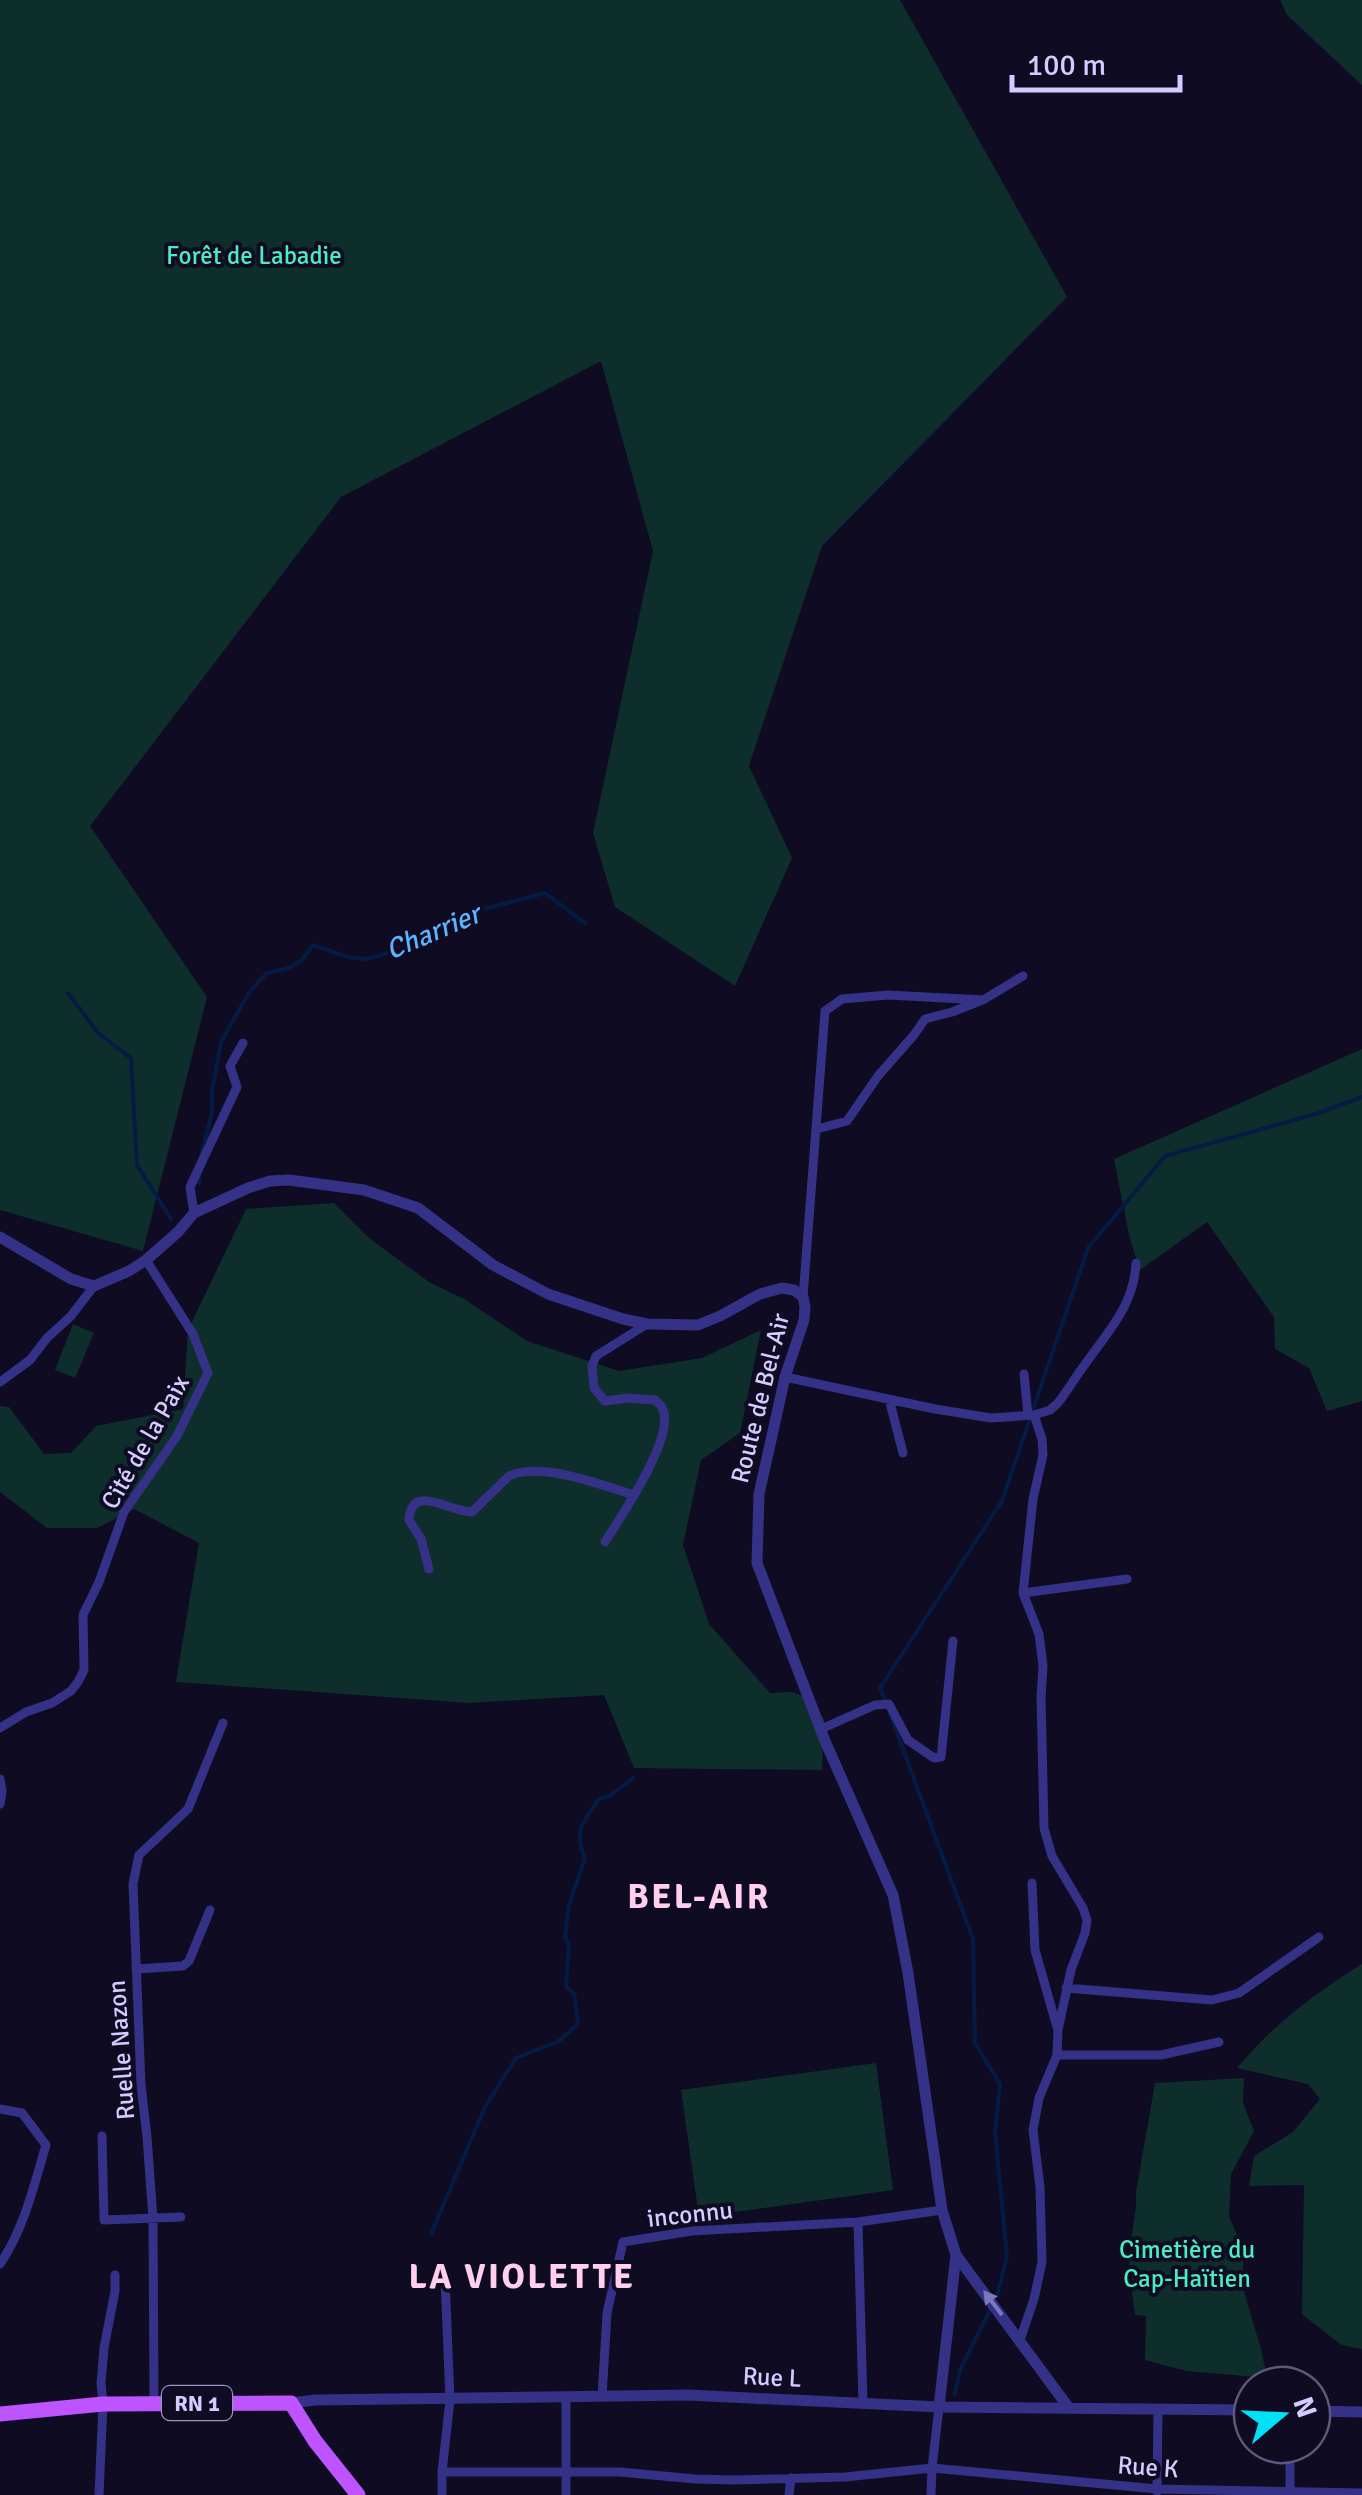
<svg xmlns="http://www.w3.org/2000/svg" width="1362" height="2495" font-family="Signika,sans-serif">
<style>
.green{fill:#0e2e2c}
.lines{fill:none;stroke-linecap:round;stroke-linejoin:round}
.stream{stroke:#041c43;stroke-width:4}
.minor{stroke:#343187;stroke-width:9}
.tertiary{stroke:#343187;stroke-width:11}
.primary{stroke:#be54ff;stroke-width:15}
.oneway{fill:#7c77bd}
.labels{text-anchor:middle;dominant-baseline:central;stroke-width:8;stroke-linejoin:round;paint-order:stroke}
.shield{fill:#0f0b23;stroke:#9893bd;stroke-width:2.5}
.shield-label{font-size:22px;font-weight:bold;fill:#d3cdff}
.park-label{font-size:25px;fill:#4cecc3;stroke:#0f0b23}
.street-label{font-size:25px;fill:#d3cdff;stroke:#0f0b23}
.water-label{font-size:28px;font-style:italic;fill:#5bb4ff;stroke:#0f0b23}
.district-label{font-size:35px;font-weight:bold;letter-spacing:2.5px;fill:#ffcfee;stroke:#0f0b23}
</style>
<rect width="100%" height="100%" fill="#0f0b23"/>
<path class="green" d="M 0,0 L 900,0 L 1067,297 L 822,546 L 749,766 L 792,858 L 735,986 L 615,907 L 593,833 L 653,551 L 601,361 L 341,497 L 90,826 L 207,997 L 143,1251 L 0,1210 Z
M 1280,0 L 1362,0 L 1362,85 L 1287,15 Z
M 1362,1049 L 1362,1401 L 1327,1411 L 1309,1368 L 1275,1349 L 1274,1317 L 1207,1222 L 1140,1270 L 1130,1239 L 1114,1159 Z
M 334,1203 L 369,1238 L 429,1282 L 464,1299 L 527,1341 L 619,1371 L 702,1358 L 761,1330 L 740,1433 L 701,1460 L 683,1545 L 709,1624 L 770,1693 L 791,1692 L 810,1698 L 824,1719 L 822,1770 L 634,1768 L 604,1695 L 470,1703 L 176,1682 L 199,1543 L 134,1509 L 97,1528 L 47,1528 L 0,1492 L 0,1406 L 9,1407 L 44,1454 L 71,1453 L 96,1426 L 183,1409 L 188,1330 L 246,1209 Z
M 73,1324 L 94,1333 L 75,1378 L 55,1370 Z
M 1362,1964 L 1362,2349 L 1341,2345 L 1302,2314 L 1304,2185 L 1249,2186 L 1254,2156 L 1293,2132 L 1320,2099 L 1308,2084 L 1237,2068 C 1272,2026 1315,1993 1362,1964 Z
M 876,2063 L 893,2190 L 699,2217 L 681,2090 Z
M 1244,2078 L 1243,2103 L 1254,2131 L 1231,2174 L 1229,2217 L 1244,2250 L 1242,2285 L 1261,2349 L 1267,2378 L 1186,2371 L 1145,2360 L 1146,2316 L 1135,2315 L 1129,2267 L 1131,2241 L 1136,2206 L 1136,2192 L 1155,2083 Z"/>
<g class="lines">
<path class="stream" d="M 68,993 L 98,1033 L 131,1058 L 137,1165 L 171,1219
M 202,1152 L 212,1112 L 212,1091 L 221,1042 L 250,991 L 267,973 L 289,968 L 302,960 L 313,945 L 348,957 L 363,959 L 380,956 L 461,915 L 545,893 L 585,923
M 199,1183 L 200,1171
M 885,1701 L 880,1688 L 1002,1501 L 1088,1248 L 1165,1156 L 1316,1114 L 1362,1097
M 890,1714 L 973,1939 L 975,2043 L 1000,2084 L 995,2132 L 1007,2256 L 997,2296
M 431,2234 L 485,2107 L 516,2058 L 559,2041 L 578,2024 L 574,1993 L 566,1987 L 569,1946 L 565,1936 L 569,1905 L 585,1858 C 573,1830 584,1821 599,1799 L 611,1795 L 633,1778
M 955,2394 L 960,2370 L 990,2310"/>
<path class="minor" d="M 817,1129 L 847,1121 L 878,1076 L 914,1035 L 925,1019 L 952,1012 L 980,1001
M 194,1213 L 190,1187 L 237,1087 L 230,1066 L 243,1043
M 803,1297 L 825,1011 L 842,999 L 888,995 L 983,1000 L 1023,976
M 1024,1374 L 1028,1415
M 785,1377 L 935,1409 L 991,1418 L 1034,1415 L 1050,1410 L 1058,1403 C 1068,1390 1076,1376 1086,1363 C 1109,1330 1134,1305 1136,1263
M 0,1382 L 30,1360 L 47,1338 L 71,1316 L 94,1286
M 889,1399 L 903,1453
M 605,1542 C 622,1515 671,1443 664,1413 C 662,1405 660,1405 655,1400 L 628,1398 L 605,1401 L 594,1388 L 592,1366 L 596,1356 L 647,1324
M 429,1569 L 421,1539 L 409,1520 C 411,1482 449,1512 472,1512 L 509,1476 C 541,1461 601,1485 634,1495
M 1023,1593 L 1127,1579
M 0,1728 L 26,1712 L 52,1703 L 71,1691 L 78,1682 L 84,1670 L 83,1615 L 99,1582 L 124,1512 L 177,1436 L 208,1373 L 193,1334 L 146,1260
M 821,1729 L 875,1705 L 889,1704 L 908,1740 L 934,1758 L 941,1757 L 953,1641
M 0,1779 L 2,1791 L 0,1804
M 1032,1883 L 1035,1950 L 1057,2027
M 136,1969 L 183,1966 L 189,1961 L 210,1910
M 1066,1988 L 1212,2000 L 1239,1993 L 1319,1937
M 1057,2055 L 1161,2055 L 1219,2042
M 0,2109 L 22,2113 L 46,2145 C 34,2185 24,2229 0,2264
M 102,2136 L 104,2220 L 181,2217
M 858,2222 L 863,2404
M 1020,2340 L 1034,2299 L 1042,2262 L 1040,2187 L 1033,2130 L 1039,2098 L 1057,2055 L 1058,2030 L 1071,1970 L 1085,1933 L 1087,1920 L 1083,1908 L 1052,1856 L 1044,1828 L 1041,1697 L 1043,1666 L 1039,1634 L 1023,1593 L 1033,1499 L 1043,1455 L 1042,1439 L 1034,1415
M 566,2397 L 566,2495
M 602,2397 L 607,2313 L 623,2242 L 692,2231 L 858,2222 L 942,2210
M 154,2404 L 153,2219 L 147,2137 L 141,2085 L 133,1884 L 139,1855 L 188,1809 L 223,1723
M 1290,2445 L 1290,2491
M 442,2472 L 620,2472 L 695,2479 L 732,2480 L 845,2477 L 932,2468 L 1157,2489 L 1362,2493
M 1157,2492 L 1158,2409
M 99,2495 L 103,2404 L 101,2383 L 104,2348 L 115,2291 L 115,2275
M 442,2495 L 442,2472 L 450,2400 L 445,2278
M 789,2495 L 791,2478
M 931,2495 L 932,2468 L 939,2407"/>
<path class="tertiary" d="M 0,1237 L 71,1279 L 94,1286 L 129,1271 L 146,1260 L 178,1232 L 194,1213 L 248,1188 L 270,1181 L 289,1180 L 364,1190 L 418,1208 L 493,1265 L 548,1294 L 623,1319 L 647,1324 L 698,1325 L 720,1316 L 760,1294 L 782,1288 L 794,1290 L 803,1297 L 805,1307 L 804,1320 L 785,1377 L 759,1494 L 757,1563 L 825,1741 L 893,1895 L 908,1973 L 942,2210 L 956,2255 L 1069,2408
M 291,2403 L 315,2400 L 688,2395 L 939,2407 L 1252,2410
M 939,2407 L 956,2255
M 1312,2411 L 1362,2412"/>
<path class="primary" d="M 0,2414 L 103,2404 L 291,2403 L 315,2441 L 358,2495"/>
</g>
<defs><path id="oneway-solid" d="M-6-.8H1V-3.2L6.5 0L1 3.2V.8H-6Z" transform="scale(2.5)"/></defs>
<use class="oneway" href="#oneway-solid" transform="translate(993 2303) rotate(-127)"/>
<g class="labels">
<rect class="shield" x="162" y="2386" width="70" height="34" rx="8"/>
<g class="shield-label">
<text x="197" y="2403">RN 1</text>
</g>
<g class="park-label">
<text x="254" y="255">Forêt de Labadie</text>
<text x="1187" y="2249">Cimetière du<tspan x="1187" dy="29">Cap-Haïtien</tspan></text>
</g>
<g class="street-label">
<text transform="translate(760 1398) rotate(-76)">Route de Bel-Air</text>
<text transform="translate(145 1442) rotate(-60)">Cité de la Paix</text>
<text transform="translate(121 2050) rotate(-94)">Ruelle Nazon</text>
<text transform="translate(690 2214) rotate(-6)">inconnu</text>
<text transform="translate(772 2377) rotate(3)">Rue L</text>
<text transform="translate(1148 2467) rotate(4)">Rue K</text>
</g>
<g class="water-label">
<text transform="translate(433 932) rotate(-23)">Charrier</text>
</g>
<g class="district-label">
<text x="699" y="1896">BEL-AIR</text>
<text x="522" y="2276">LA VIOLETTE</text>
</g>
</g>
<g transform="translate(1282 2415) rotate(71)"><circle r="48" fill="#0f0b23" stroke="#5d597b" stroke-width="2.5"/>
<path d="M0-8L18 38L0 25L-18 38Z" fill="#00e1f8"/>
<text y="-15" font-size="28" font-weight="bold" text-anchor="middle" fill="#d3cdff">N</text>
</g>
<path d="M1012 75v15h168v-15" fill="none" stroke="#d3cdff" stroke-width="5"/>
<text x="1027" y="75" font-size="30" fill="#d3cdff" stroke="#0f0b23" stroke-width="8" paint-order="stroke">100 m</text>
</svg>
